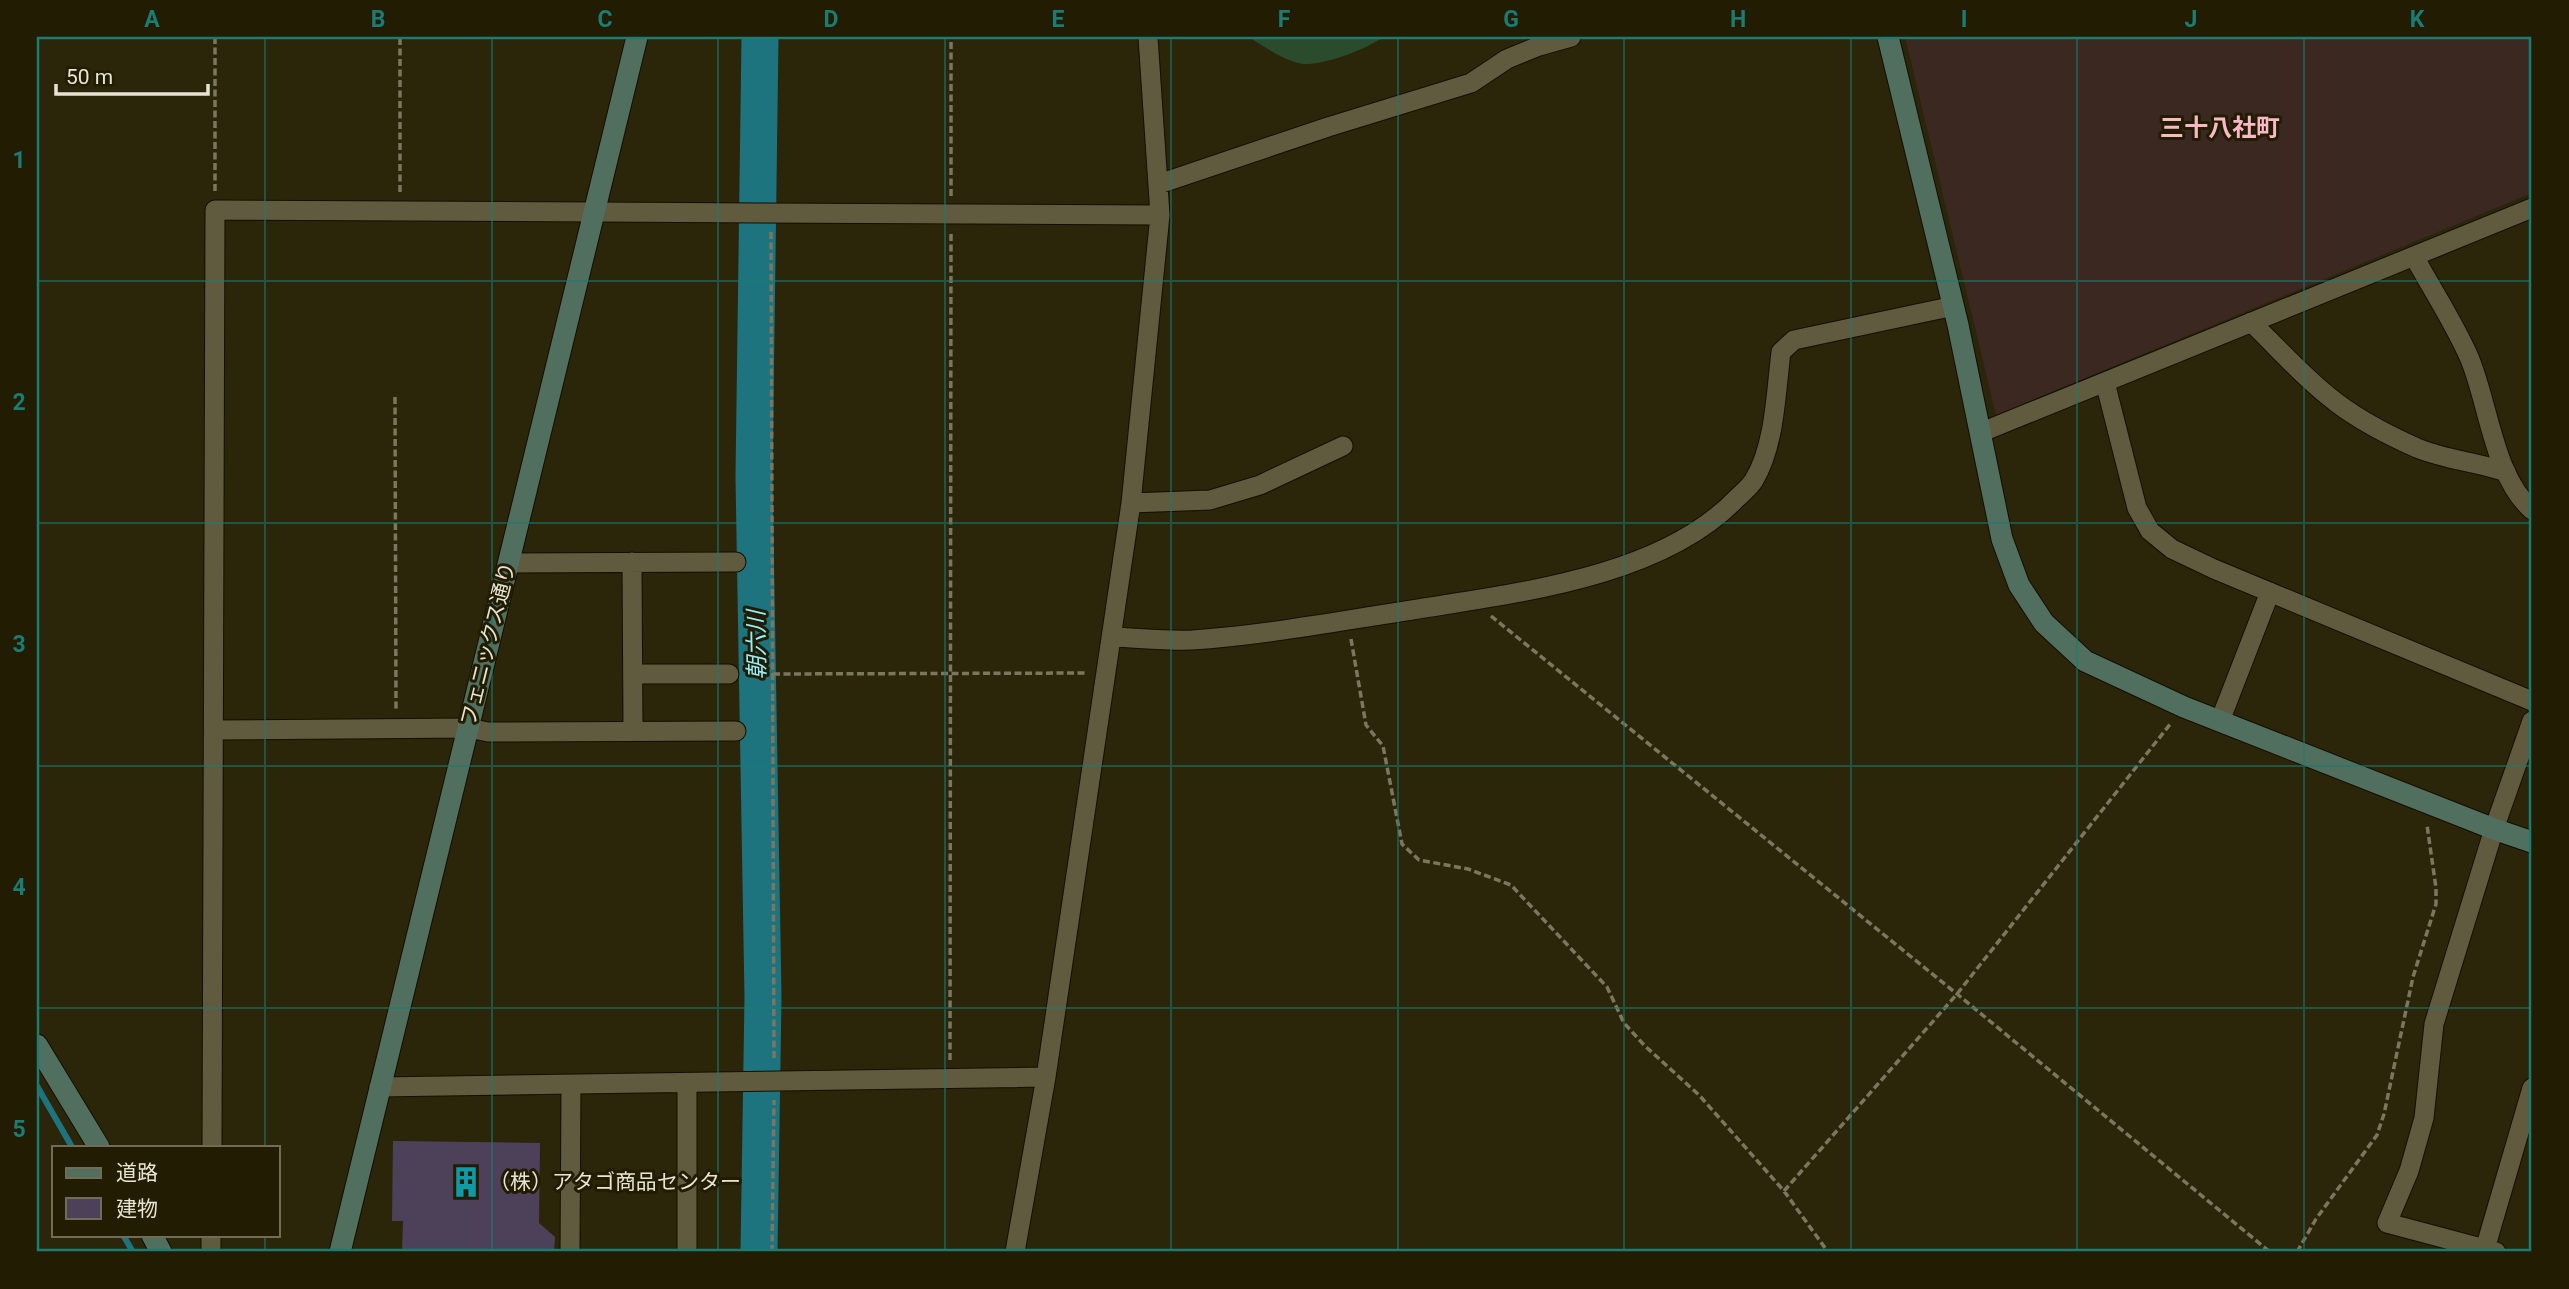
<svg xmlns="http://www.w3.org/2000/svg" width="2569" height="1289" font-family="Roboto,'Noto Sans JP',sans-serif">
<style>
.industrial{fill:#3a2821}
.green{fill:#2b4c2c}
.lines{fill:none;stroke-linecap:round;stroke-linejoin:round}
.stream{stroke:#1d747f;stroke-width:6}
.river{stroke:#1d747f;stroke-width:37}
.building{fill:#4d415a}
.street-casing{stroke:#140e00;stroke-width:21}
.secondary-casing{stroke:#140e00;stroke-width:23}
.path{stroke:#7b7660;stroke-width:3.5;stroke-dasharray:7 3.5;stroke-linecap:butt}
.street{stroke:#605a3e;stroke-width:19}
.secondary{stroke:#516f5f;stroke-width:21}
.grid{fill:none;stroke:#1a7c73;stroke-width:2;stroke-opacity:0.55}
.labels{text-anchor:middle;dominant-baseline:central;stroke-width:6;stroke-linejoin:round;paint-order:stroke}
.street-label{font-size:21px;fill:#e7e4d4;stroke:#211c02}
.poi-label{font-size:21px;fill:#e7e4d4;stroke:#211c02;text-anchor:start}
.water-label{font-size:23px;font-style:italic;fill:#95effb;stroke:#211c02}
.quarter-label{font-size:24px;font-weight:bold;fill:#fab7c5;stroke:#211c02}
.neatline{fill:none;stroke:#1a7c73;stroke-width:2.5}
.grid-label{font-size:23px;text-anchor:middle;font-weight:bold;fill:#1a7c73}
</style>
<rect width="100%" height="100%" fill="#2b260a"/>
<path class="industrial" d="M 1905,37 L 2532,37 L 2532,193 L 1996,415 Z"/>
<path class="green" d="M 1249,37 L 1384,37 C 1365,49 1331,63 1307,64 C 1290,65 1263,46 1249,37 Z"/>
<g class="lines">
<path class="stream" d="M 37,1086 L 72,1147
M 123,1235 L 133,1252"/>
<path class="river" d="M 759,1252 L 763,997 L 754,477 L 760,37"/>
</g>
<path class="building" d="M 393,1141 L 540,1143 L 539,1223 L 555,1237 L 554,1252 L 402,1252 L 403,1221 L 392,1221 Z"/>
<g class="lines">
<defs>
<path id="street" d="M 1159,184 L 1328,127 L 1471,83 L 1507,59 L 1539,46 L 1571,37
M 2415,258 C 2433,291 2454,323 2469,357 C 2489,404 2493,475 2532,510
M 2251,322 C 2279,349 2306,380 2337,403 C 2362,422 2390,436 2417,448 C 2446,460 2477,462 2506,472
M 2105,382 L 2137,508 L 2150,531 L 2172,549 L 2214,569 L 2532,701
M 1982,432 L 2532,208
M 1131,503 L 1210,500 L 1260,485 L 1343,446
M 632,562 L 633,731
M 508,563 L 736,562
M 1113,637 C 1139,638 1166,641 1192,640 C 1265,635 1339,621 1412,610 C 1515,593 1660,578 1736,499 C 1742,493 1750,487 1754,480 C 1775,446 1776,391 1781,352 L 1794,340 L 1954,306
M 633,674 L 729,674
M 2220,721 L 2270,592
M 214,730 L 468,728 L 488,732 L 736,731
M 687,1083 L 687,1252
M 379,1087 L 1046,1077
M 212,1147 L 215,210 L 1160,215
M 2485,1249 L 2532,1088
M 211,1252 L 211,1235
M 570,1252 L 571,1085
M 1015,1252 L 1046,1077 L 1131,503 L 1160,215 L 1148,37
M 2496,1252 L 2387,1223 L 2409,1171 L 2424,1118 L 2434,1024 L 2494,829 L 2532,721"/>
<path id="secondary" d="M 1888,37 L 1958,325 L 2002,539 L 2019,585 L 2044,623 L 2085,661 L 2184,707 L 2494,829 L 2532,842
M 37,1045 L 99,1147
M 152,1235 L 161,1252
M 340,1252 L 637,37"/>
</defs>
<use href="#street" class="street-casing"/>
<use href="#secondary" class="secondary-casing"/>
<path class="path" d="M 215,37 L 215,192
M 400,192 L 400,37
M 951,196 L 951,37
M 771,232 L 774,1061
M 395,397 L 396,709
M 1491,616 L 1957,994 L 2270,1252
M 1351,639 L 1366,725 L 1383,746 L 1402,844 L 1419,860 L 1468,869 L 1511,885 L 1607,987 L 1624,1023 L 1645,1046 L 1699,1095 L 1784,1191 L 1828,1252
M 773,674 L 1087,673
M 950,1060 L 951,231
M 1784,1191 L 1957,994 L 2171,723
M 772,1252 L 774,1100
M 2297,1252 L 2316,1219 L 2377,1135 L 2384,1114 L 2413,977 L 2436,904 L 2436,888 L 2427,825"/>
<use href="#street" class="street"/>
<use href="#secondary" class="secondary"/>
</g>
<path class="grid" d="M 265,37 L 265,1147M 492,37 L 492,1252M 718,37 L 718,1252M 945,37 L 945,1252M 1171,37 L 1171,1252M 1398,37 L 1398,1252M 1624,37 L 1624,1252M 1851,37 L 1851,1252M 2077,37 L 2077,1252M 2304,37 L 2304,1252M 37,281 L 2532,281M 37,523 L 2532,523M 37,766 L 2532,766M 37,1008 L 2532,1008M 265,1235 L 265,1252"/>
<defs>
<symbol id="building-bare" viewBox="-9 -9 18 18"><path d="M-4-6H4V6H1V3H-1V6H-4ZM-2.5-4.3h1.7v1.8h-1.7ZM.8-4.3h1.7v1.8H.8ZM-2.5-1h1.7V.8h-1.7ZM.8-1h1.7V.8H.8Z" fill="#0f9aa8" stroke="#211c02" stroke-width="2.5" paint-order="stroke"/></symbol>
</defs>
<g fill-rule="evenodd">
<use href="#building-bare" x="444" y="1160" width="44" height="44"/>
</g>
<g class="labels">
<g class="street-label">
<text transform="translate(488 644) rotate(-76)">フェニックス通り</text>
</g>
<g class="poi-label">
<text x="489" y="1182">（株）アタゴ商品センター</text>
</g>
<g class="water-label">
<text transform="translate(757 645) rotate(-91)">朝六川</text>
</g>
<g class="quarter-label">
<text x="2220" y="128">三十八社町</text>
</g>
</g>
<rect width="2569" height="1289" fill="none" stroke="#211c02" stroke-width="77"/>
<rect x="52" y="1146" width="228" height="91" fill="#211c02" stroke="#706c56" stroke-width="2"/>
<rect x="66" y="1168" width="35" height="10" fill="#516f5f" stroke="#706c56" stroke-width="2"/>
<text x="116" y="1180" font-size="21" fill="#e7e4d4">道路</text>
<rect x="66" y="1198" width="35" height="21" fill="#4d415a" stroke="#706c56" stroke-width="2"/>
<text x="116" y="1216" font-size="21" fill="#e7e4d4">建物</text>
<path d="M56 84v10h152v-10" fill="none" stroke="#e7e4d4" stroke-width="3.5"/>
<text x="66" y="84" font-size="21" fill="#e7e4d4" stroke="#211c02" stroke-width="5" paint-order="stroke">50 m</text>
<rect x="38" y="38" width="2492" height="1212" class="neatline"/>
<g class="grid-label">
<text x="152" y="27">A</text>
<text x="378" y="27">B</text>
<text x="605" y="27">C</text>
<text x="831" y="27">D</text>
<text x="1058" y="27">E</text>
<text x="1284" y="27">F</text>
<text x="1511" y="27">G</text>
<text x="1738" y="27">H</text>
<text x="1964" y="27">I</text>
<text x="2191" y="27">J</text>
<text x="2417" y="27">K</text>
<text x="19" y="168">1</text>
<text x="19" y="410">2</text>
<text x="19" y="652">3</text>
<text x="19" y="895">4</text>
<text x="19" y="1137">5</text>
</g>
</svg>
